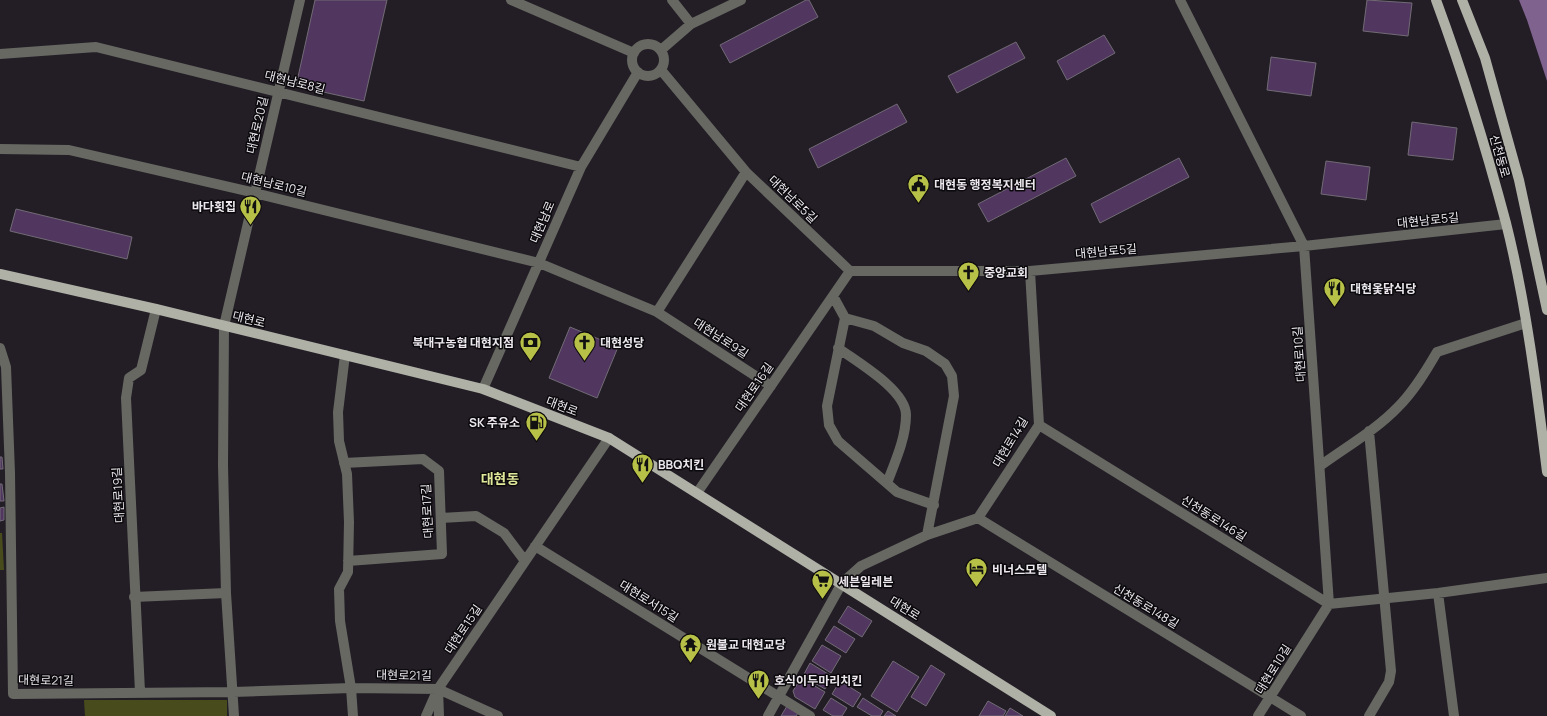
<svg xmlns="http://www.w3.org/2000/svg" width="1547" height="716" font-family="Manrope,'Noto Sans KR',sans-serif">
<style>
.green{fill:#484c1c}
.water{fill:#7f628e}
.building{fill:#513760;stroke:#716b75}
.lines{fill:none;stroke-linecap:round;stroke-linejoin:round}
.minor{stroke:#676862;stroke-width:10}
.major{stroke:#afb0a6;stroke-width:10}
.labels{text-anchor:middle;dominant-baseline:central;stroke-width:3;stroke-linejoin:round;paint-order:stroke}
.street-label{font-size:12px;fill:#ece8ee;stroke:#0b090c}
.poi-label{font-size:12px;font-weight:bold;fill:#ece8ee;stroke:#0b090c;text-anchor:start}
.quarter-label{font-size:14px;font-weight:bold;fill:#dfe799;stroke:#0b090c}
</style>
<rect width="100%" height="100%" fill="#231e26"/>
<path class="green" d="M 0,533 L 2,533 L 4,570 L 0,570 Z
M 84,700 L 227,700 L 227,716 L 85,716 Z"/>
<path class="water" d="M 1519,0 L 1547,0 L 1547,81 L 1527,20 Z"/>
<path class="building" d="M 315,0 L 387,0 L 364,101 L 296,86 Z
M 806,0 L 809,0 L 818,17 L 730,63 L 720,45 Z
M 1367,0 L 1412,3 L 1408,36 L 1363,31 Z
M 1104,35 L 1115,53 L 1067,80 L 1057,61 Z
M 1016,42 L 1025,58 L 957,93 L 948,76 Z
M 1271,57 L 1316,63 L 1311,96 L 1267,90 Z
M 897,104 L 907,122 L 818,168 L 809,149 Z
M 1412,122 L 1457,128 L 1453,160 L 1408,155 Z
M 1066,158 L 1076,176 L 988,222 L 978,204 Z
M 1179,158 L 1189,177 L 1100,223 L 1091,204 Z
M 1326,161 L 1370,167 L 1366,200 L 1321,194 Z
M 16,209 L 132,237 L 127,259 L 10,231 Z
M 570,327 L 618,347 L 597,398 L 549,378 Z
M 0,457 L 2,457 L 3,469 L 0,469 Z
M 0,484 L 2,484 L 4,501 L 0,501 Z
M 4,507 L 4,520 L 0,521 L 0,508 Z
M 848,606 L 872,621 L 862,637 L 838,622 Z
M 834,626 L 855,639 L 846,653 L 825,640 Z
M 822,645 L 841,656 L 831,673 L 812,661 Z
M 893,661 L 919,677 L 897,712 L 871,696 Z
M 810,663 L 833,677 L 825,689 L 803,676 Z
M 931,665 L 945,674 L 926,706 L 911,697 Z
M 801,678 L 825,692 L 815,709 L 795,697 L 793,691 Z
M 840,681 L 861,694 L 853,707 L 832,694 Z
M 831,698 L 847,708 L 842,716 L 833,716 L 823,710 Z
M 863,698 L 883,711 L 880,716 L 872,716 L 857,707 Z
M 988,701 L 1006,711 L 1003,716 L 979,716 Z
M 787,706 L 798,713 L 796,716 L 781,716 Z
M 1010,708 L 1023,716 L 1005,716 Z
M 888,711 L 896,716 L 884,716 Z"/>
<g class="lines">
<path class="minor" d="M 511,0 L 634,53
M 672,0 L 691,24
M 1180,0 L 1304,246 L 1329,604 L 1258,716
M632 60a16 16 0 1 1 32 0a16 16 0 1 1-32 0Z
M 661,50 L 691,24 L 741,0
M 0,54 L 96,47 L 581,167
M 661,70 L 746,172 L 850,271 L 1030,271 L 1304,246 L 1506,224
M 0,149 L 69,150 L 255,193 L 539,263 L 657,312 L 771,386
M 833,296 L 845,318 L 827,406 L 829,425 L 838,441 L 897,492 L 934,505
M 657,312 L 746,172
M 845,318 L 874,326 L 903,343 L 926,351 L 945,364 L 952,376 L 954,396 L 927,535
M 0,348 L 6,367 L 10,473 L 13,694 L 233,692 L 351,688 L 438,689 L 498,716
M 838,348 C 857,362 906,390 906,415 C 906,438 895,462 887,483
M 345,355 L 338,412 L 339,441 L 347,474 L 349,522 L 348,572 L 339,589 L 340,621 L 351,688 L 353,716
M 483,389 L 581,167 L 638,72
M 1039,425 L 1329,604 L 1438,593 L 1547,578
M 1369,431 L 1391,671 L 1389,682 L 1369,716
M 344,463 L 423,459 L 439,471 L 442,554 L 348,561
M 1320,466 C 1346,447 1376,430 1398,407 C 1414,391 1426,371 1437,352 L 1526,323
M 697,493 L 850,271
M 441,518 L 476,516 L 504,533 L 525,561
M 978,518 L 1301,716
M 535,546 L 810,716
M 1438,593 L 1454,716
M 134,597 L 226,593
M 140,692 L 126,398 L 129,378 L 141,370 L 156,309
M 234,716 L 226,593 L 223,465 L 224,326 L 300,0
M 426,716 L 437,691
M 439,716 L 438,689 L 609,438
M 768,716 L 842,583 L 861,566 L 927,535 L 978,518 L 1039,425 L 1030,271"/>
<path class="major" d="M 1436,0 C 1463,73 1486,148 1506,223 C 1526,302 1537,391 1547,472
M 1462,0 L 1485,58 L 1519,180 L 1547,310
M 0,274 L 156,309 L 483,389 L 609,438 L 1051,716"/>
</g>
<defs>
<symbol id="civic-pin" viewBox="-11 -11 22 30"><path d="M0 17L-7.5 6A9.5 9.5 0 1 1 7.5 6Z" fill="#b8c147" stroke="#0b090c"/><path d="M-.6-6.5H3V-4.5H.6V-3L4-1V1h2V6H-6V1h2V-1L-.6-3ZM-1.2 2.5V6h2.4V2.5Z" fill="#111"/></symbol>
<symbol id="restaurant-pin" viewBox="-11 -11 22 30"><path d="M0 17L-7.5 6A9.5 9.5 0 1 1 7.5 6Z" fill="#b8c147" stroke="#0b090c"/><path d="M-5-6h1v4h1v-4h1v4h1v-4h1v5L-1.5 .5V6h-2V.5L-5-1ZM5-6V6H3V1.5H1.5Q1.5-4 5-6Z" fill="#111"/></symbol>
<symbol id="church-pin" viewBox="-11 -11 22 30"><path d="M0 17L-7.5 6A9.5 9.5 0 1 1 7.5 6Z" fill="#b8c147" stroke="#0b090c"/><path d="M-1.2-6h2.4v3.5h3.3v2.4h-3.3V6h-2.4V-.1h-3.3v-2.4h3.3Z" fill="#111"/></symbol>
<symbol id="bank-pin" viewBox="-11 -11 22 30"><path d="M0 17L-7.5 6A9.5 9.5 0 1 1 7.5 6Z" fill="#b8c147" stroke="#0b090c"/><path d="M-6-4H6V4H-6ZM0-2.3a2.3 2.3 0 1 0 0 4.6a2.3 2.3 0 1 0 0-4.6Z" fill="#111"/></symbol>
<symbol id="fuel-pin" viewBox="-11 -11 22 30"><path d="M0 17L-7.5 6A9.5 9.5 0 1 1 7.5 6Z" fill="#b8c147" stroke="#0b090c"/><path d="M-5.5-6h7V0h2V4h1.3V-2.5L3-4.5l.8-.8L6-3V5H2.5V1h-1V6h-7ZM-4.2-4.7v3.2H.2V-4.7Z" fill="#111"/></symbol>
<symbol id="hotel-pin" viewBox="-11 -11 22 30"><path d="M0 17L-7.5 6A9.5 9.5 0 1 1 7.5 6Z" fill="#b8c147" stroke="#0b090c"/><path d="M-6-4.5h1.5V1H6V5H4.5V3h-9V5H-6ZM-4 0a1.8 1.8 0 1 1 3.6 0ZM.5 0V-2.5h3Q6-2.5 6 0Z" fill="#111"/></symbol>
<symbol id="supermarket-pin" viewBox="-11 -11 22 30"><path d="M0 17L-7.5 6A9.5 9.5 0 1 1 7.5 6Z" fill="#b8c147" stroke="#0b090c"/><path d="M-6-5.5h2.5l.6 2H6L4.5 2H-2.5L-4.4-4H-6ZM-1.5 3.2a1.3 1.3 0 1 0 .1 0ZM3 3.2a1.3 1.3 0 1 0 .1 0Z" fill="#111"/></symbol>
<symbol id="temple-pin" viewBox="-11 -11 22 30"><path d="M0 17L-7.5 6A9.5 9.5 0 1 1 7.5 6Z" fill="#b8c147" stroke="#0b090c"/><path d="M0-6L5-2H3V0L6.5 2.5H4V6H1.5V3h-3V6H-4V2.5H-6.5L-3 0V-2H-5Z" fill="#111"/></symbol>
</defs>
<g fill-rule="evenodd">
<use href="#civic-pin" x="906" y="172" width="25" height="34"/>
<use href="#restaurant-pin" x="238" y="194" width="25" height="34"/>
<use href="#church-pin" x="956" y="260" width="25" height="34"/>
<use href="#restaurant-pin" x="1322" y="276" width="25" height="34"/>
<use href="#bank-pin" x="518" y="330" width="25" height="34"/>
<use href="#church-pin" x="572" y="330" width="25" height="34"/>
<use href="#fuel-pin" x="524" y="410" width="25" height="34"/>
<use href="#restaurant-pin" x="630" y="452" width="25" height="34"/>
<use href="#hotel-pin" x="964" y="556" width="25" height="34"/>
<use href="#supermarket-pin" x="810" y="568" width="25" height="34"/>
<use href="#temple-pin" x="678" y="632" width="25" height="34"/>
<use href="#restaurant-pin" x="746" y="668" width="25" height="34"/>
</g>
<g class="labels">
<g class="street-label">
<text transform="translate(295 82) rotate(14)">대현남로8길</text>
<text transform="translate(257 125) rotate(-77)">대현로20길</text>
<text transform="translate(1500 156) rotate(74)">신천동로</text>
<text transform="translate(274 184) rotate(14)">대현남로10길</text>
<text transform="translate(793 199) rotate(44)">대현남로5길</text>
<text transform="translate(1428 220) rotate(-6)">대현남로5길</text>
<text transform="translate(542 222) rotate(-67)">대현남로</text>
<text transform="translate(1106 251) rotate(-5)">대현남로5길</text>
<text transform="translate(249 319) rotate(14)">대현로</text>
<text transform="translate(721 338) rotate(33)">대현남로9길</text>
<text transform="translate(1299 354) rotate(-94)">대현로10길</text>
<text transform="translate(754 387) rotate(-55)">대현로16길</text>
<text transform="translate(562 406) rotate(21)">대현로</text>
<text transform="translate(1010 442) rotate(-59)">대현로14길</text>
<text transform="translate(118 495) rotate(-93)">대현로19길</text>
<text transform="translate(427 511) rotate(-93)">대현로17길</text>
<text transform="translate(1214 518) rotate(32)">신천동로146길</text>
<text transform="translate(649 601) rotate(32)">대현로서15길</text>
<text transform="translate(1146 606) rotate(31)">신천동로148길</text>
<text transform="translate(905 608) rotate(32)">대현로</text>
<text transform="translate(463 629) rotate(-56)">대현로15길</text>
<text transform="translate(1273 669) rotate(-58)">대현로10길</text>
<text transform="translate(404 675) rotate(1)">대현로21길</text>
<text transform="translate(46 680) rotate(1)">대현로21길</text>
</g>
<g class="poi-label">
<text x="934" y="184">대현동 행정복지센터</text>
<text x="236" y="206" text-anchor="end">바다횟집</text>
<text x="984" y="272">중앙교회</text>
<text x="1350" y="288">대현옻닭식당</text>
<text x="514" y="342" text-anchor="end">북대구농협 대현지점</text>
<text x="600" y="342">대현성당</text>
<text x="520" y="422" text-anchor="end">SK 주유소</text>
<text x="658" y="464">BBQ치킨</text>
<text x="992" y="569">비너스모텔</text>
<text x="838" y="581">세븐일레븐</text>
<text x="706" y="644">원불교 대현교당</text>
<text x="774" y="680">호식이두마리치킨</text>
</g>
<g class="quarter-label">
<text x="500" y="478">대현동</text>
</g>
</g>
</svg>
